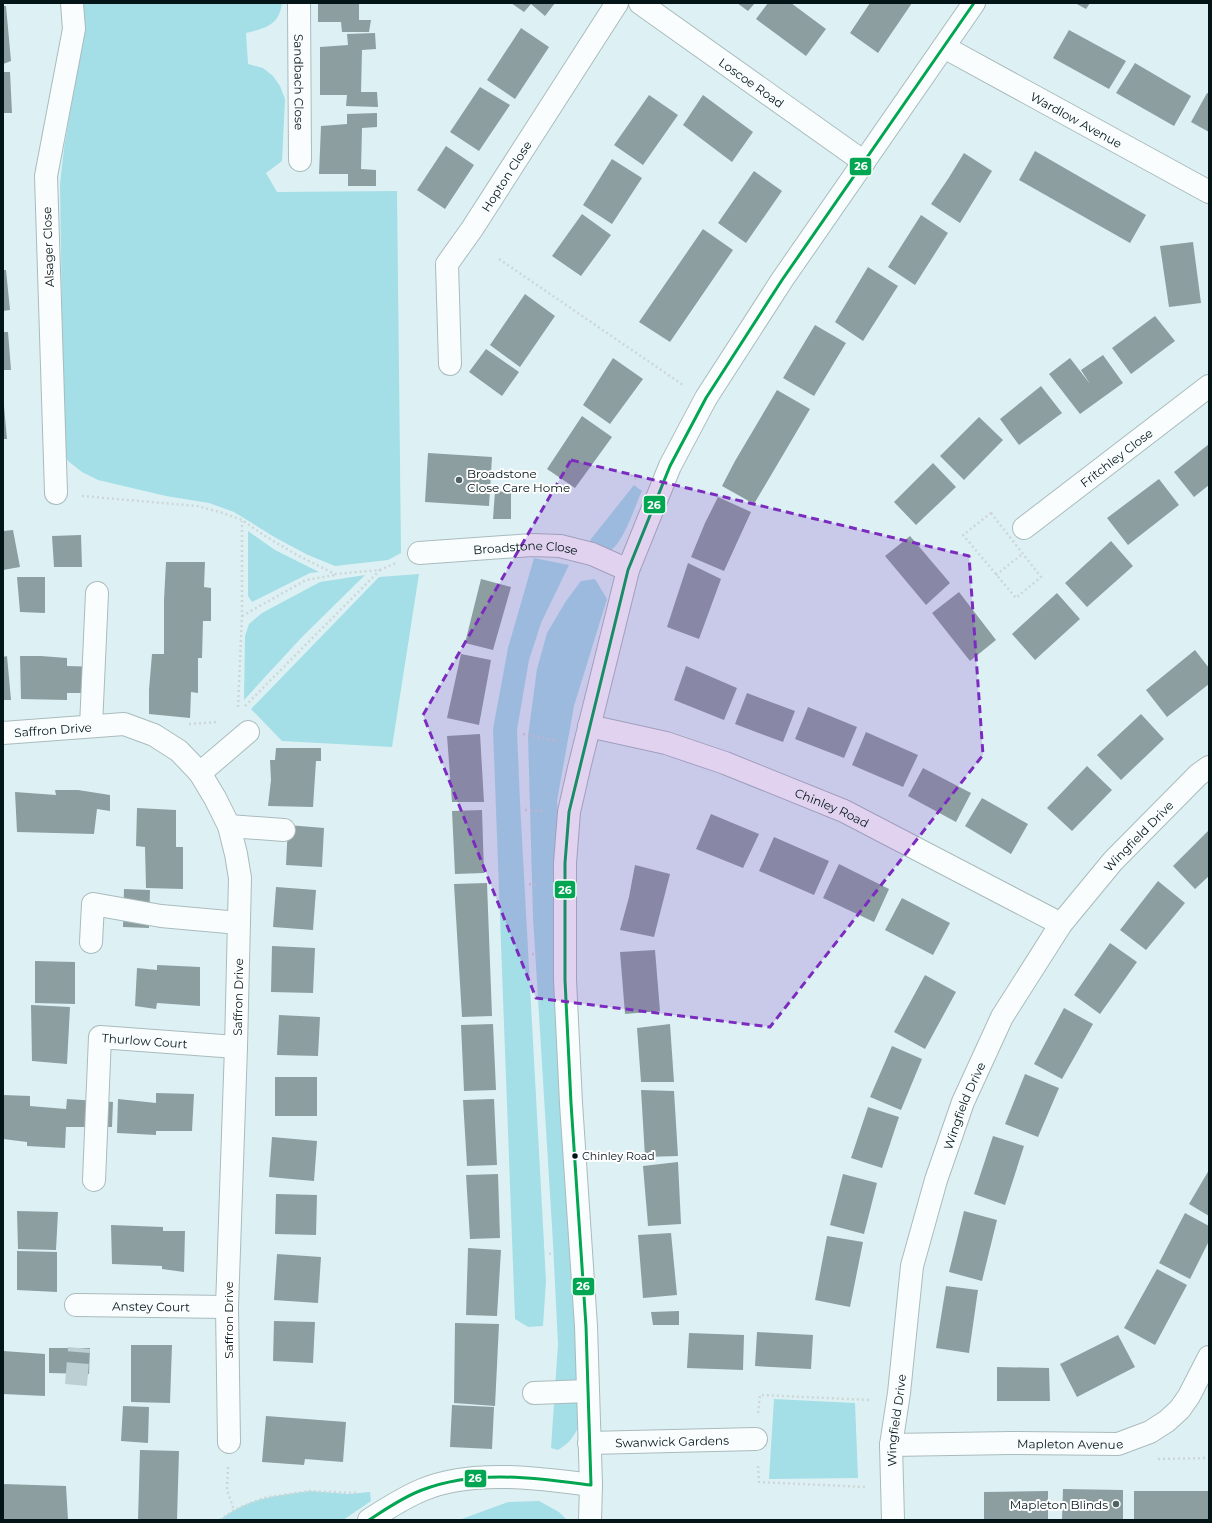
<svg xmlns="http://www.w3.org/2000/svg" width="1212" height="1523" font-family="Montserrat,sans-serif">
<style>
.green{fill:#a4dee6}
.building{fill:#8c9ea0}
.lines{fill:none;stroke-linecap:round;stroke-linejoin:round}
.minor-tunnel{stroke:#bcd0d3;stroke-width:22;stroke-dasharray:22 11;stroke-linecap:butt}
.minor-casing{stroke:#a9bbbd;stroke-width:24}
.path{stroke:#cfd6d7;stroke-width:2.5;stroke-dasharray:2 3;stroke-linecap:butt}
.minor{stroke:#fafdfd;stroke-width:22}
.bus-1-casing{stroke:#fefefe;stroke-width:6}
.bus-1{stroke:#00a651;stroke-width:3}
.marked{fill:#7b2cbf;fill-opacity:0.2;stroke:#7b2cbf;stroke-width:3;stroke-dasharray:8 5;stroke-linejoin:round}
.poi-dot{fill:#4f6264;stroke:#fefefe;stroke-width:1.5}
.bus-dot{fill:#031517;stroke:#fefefe;stroke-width:1.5}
.labels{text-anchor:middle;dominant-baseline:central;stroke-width:4;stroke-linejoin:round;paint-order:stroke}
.bus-label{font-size:11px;fill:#031517;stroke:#fefefe;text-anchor:start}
.street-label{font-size:12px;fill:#031517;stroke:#fefefe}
.poi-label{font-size:12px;fill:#031517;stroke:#fefefe;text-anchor:start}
.line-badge{stroke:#fefefe;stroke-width:1.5}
.badge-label{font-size:11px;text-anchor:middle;font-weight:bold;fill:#fff}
</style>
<rect width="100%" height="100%" fill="#ddf1f4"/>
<path class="green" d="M 84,3 L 282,3 C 279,26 265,28 246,33 L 248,64 L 263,68 L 273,76 L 280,86 L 285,99 L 282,161 L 266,173 L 277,192 L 397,191 L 401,553 L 388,560 L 335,566 L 308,555 L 276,538 L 234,512 L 209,503 L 166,496 L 98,480 L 82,472 L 68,461 L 64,451 L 60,184 L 64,148 L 84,33 Z
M 634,485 L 642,491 C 633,510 625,541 608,553 L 589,545 L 591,539 Z
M 248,531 L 275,550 L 319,572 L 310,573 L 252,602 L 248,596 Z
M 534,558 L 569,565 L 541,623 L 529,660 L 517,730 L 520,802 L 546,1281 L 543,1326 L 528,1327 L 515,1319 L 493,729 L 508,648 Z
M 419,574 L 392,747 L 282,741 L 251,709 L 379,577 Z
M 365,575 L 301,638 L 244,700 L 245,636 L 249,624 L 262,613 L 320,582 Z
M 595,579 L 607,599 L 574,706 L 557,801 L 559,833 L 555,890 L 553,966 L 578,1330 L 579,1426 C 574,1437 568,1444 558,1450 L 551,1448 L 558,1344 L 553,1243 L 533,917 L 528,736 L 537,669 L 547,633 L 566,601 L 581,581 Z
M 774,1399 L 855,1403 L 858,1478 L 769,1479 Z
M 310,1491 L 349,1494 L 370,1492 L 371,1501 L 343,1520 L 220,1520 C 249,1497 276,1496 310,1491 Z
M 539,1501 L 559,1512 L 567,1520 L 459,1520 L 508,1502 Z"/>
<path class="building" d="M 318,3 L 359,3 L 359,20 L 371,20 L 369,32 L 342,32 L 341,22 L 318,22 Z
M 511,3 L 555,3 L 545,16 L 531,4 L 524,12 Z
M 737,3 L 755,3 L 748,11 Z
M 768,3 L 791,3 L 826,29 L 806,56 L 756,19 Z
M 870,3 L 912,3 L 878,53 L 850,33 Z
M 1075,3 L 1090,3 L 1086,9 Z
M 3,6 L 6,6 L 11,61 L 3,64 Z
M 521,28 L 549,47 L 515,99 L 487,80 Z
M 1069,30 L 1126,61 L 1109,89 L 1053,58 Z
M 375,33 L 376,49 L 362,50 L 361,92 L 377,92 L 378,107 L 346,106 L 347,95 L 320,95 L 320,47 L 348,45 L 347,34 Z
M 1135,63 L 1191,96 L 1174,126 L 1116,93 Z
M 3,72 L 10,72 L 12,113 L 3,113 Z
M 480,87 L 510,105 L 479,151 L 450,132 Z
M 1207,93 L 1209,94 L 1209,132 L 1191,122 Z
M 649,95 L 678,115 L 643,165 L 614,145 Z
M 703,95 L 753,132 L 732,162 L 683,125 Z
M 377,113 L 377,127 L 362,128 L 361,169 L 376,170 L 376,186 L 348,186 L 348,174 L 319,174 L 321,126 L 347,124 L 347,114 Z
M 446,146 L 474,165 L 445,209 L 417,190 Z
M 1035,151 L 1146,215 L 1130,243 L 1019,180 Z
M 964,153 L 992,171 L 960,223 L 931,204 L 948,179 Z
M 612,159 L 642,178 L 612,224 L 583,205 Z
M 754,171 L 782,191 L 746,243 L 718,223 Z
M 582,214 L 611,235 L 581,276 L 552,256 Z
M 921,215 L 948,233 L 915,285 L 888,267 Z
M 703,229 L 733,250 L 670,342 L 639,322 Z
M 1193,242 L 1201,303 L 1169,307 L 1160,246 Z
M 868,267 L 898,286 L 863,341 L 835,322 Z
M 3,270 L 6,270 L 10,310 L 3,311 Z
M 525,294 L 555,316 L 520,367 L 490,345 Z
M 1155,316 L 1175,341 L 1131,374 L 1112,348 Z
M 815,325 L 846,343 L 814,396 L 783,378 Z
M 3,332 L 8,332 L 11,370 L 3,370 Z
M 486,349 L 519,372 L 502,396 L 469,372 Z
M 1103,355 L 1123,383 L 1080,414 L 1049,374 L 1070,358 L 1090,384 L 1081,370 Z
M 613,358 L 643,379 L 610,424 L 583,405 Z
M 1041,386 L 1062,413 L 1019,445 L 1000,419 Z
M 777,390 L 810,409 L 754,504 L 722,486 L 735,461 Z
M 3,406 L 4,406 L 7,439 L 3,439 Z
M 582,416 L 612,437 L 575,488 L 547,469 Z
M 979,417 L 1003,440 L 964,480 L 940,456 Z
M 1209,444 L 1209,485 L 1194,497 L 1174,472 Z
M 428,453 L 492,457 L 489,506 L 425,502 Z
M 933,463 L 956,487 L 916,525 L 894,502 Z
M 1159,479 L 1179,505 L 1128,545 L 1107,518 Z
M 495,491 L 511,492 L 511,519 L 493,519 Z
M 718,497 L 751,512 L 724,571 L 691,557 L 705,523 Z
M 13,530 L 20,567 L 3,570 L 3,531 Z
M 81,535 L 82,567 L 54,567 L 52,536 Z
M 910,536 L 950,583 L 926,605 L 885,556 Z
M 1111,541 L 1133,566 L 1087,607 L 1065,583 Z
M 166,562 L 205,562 L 204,587 L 211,588 L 211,621 L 203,621 L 202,658 L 198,658 L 198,693 L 191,692 L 190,718 L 149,714 L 149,690 L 152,654 L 164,654 L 164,600 Z
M 688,563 L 721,579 L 699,639 L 667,627 Z
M 17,577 L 45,577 L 45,613 L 20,612 Z
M 481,579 L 511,587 L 493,650 L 465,643 Z
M 959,592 L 996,640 L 970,661 L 932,613 Z
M 1057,593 L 1080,619 L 1035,660 L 1012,634 Z
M 1195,650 L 1209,668 L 1209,684 L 1167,717 L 1146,690 Z
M 461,654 L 491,660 L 479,725 L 447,718 Z
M 7,656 L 11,700 L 3,700 L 3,657 Z
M 20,656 L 41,656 L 67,658 L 67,666 L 104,667 L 104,693 L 67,693 L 67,700 L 21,699 Z
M 686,666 L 737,688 L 724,720 L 674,700 Z
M 747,693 L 795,711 L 783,742 L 735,724 Z
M 808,707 L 857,727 L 844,758 L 795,739 Z
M 1141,714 L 1164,739 L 1121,780 L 1097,755 Z
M 866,732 L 918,755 L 903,787 L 852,765 Z
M 480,734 L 484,802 L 452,802 L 447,736 Z
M 276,748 L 321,748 L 321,761 L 316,761 L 313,807 L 268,806 L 271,780 L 270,760 L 275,760 Z
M 1087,766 L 1112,790 L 1072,831 L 1047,808 Z
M 923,768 L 971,793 L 956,822 L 908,796 Z
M 55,790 L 78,790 L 110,795 L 110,811 L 97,809 L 94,834 L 17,832 L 15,792 L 56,795 Z
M 982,798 L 1028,824 L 1011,854 L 965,826 Z
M 137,808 L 176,810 L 176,847 L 183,847 L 183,889 L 146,888 L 145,847 L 136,846 Z
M 482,810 L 484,873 L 455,874 L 452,811 Z
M 711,814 L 759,834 L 743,868 L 696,849 Z
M 288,825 L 324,828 L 322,867 L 286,865 Z
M 1209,830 L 1209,876 L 1195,889 L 1173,866 Z
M 774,837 L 829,861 L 814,895 L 759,871 Z
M 839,864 L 889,889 L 874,922 L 823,898 Z
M 635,865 L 670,874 L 654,937 L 620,930 L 629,897 Z
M 1158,881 L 1185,903 L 1146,950 L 1120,930 Z
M 487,883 L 492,1016 L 462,1017 L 454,884 Z
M 276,887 L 316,890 L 313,930 L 273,927 Z
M 124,889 L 150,890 L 149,928 L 123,927 Z
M 902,898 L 950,923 L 933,955 L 885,930 Z
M 1110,943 L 1137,962 L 1100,1014 L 1074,995 Z
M 272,946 L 315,948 L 313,993 L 271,992 Z
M 655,950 L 660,1011 L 625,1014 L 620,952 Z
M 35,961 L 75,962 L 75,1004 L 35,1003 Z
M 157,965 L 200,967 L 200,1006 L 157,1003 L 156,1009 L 135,1006 L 137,968 L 157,970 Z
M 925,975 L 956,992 L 925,1049 L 894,1032 Z
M 31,1005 L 70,1007 L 67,1064 L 32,1061 Z
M 1064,1008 L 1093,1024 L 1062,1079 L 1034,1064 Z
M 279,1015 L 320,1017 L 318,1056 L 277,1055 Z
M 493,1024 L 496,1090 L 464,1091 L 461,1025 Z
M 670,1024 L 674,1082 L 641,1082 L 637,1028 Z
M 892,1046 L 922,1059 L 901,1110 L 870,1097 Z
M 1025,1074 L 1059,1088 L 1038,1137 L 1005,1124 Z
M 275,1077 L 317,1077 L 317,1116 L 275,1116 Z
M 641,1090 L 674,1091 L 678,1156 L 645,1157 Z
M 156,1093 L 194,1094 L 192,1131 L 156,1131 L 156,1135 L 117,1133 L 118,1099 L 156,1103 Z
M 3,1095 L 30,1096 L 30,1106 L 66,1109 L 67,1099 L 113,1102 L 112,1127 L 66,1127 L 65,1148 L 27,1146 L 27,1142 L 3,1139 Z
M 494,1099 L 497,1165 L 467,1166 L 463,1100 Z
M 868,1107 L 899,1117 L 882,1168 L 851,1158 Z
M 993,1136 L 1024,1146 L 1005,1205 L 974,1194 Z
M 272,1137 L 317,1141 L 314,1181 L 269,1177 Z
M 678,1162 L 681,1224 L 648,1226 L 643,1166 Z
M 1209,1170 L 1209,1216 L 1189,1204 Z
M 498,1174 L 500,1238 L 470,1239 L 466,1175 Z
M 843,1174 L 877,1183 L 864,1234 L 830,1225 Z
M 276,1194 L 317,1195 L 316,1235 L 275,1234 Z
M 17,1211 L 58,1212 L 56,1250 L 18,1249 Z
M 964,1211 L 997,1220 L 982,1281 L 949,1272 Z
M 1185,1213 L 1209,1226 L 1209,1241 L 1190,1279 L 1159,1263 Z
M 111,1225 L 163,1227 L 163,1231 L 185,1231 L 184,1272 L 162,1269 L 162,1266 L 112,1264 Z
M 671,1233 L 677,1295 L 643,1298 L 638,1235 Z
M 827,1236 L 863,1242 L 850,1307 L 815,1300 Z
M 468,1248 L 501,1250 L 497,1316 L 466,1315 Z
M 17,1251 L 57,1252 L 57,1292 L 17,1290 Z
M 277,1254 L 321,1257 L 318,1303 L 274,1300 Z
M 1157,1269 L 1187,1285 L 1155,1345 L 1124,1328 Z
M 946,1286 L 978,1290 L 969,1353 L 936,1348 Z
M 679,1311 L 679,1325 L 653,1325 L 651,1312 Z
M 274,1321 L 315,1322 L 313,1363 L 273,1361 Z
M 455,1323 L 499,1324 L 495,1406 L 454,1403 Z
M 757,1332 L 813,1335 L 811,1369 L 755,1366 Z
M 689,1333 L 744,1335 L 743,1370 L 687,1368 Z
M 1118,1335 L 1135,1367 L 1077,1397 L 1060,1364 Z
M 131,1345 L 172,1345 L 170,1403 L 131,1402 Z
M 49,1348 L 90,1348 L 89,1374 L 49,1373 Z
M 3,1351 L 45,1354 L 45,1396 L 3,1394 Z
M 997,1367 L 1049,1368 L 1050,1401 L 997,1401 Z
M 452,1405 L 494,1407 L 492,1449 L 450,1447 Z
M 123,1406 L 149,1407 L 148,1443 L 121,1441 Z
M 266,1416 L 346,1422 L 343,1462 L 305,1459 L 304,1465 L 262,1462 Z
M 140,1450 L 179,1451 L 177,1520 L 138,1520 Z
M 3,1484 L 66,1486 L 68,1520 L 3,1520 Z
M 1063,1489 L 1123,1490 L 1123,1520 L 1062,1520 Z
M 1048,1491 L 1048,1520 L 984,1520 L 984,1492 Z
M 1134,1491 L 1209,1491 L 1209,1520 L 1134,1520 Z"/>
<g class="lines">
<path class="minor-tunnel" d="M 76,1385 L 79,1348"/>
<defs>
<g id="minor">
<path id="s1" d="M 299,3 L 300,160"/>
<path id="s2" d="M 640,3 L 864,162"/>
<path id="s3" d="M 944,47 L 1209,192"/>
<path id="s4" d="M 450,364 L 447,264 L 472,229 L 617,3"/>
<path d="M 56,493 L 46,176 L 74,29 L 72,3"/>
<path id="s5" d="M 1024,528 L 1209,386"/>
<path id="s6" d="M 419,553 L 532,545 L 560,546 L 592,554 L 628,570"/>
<path d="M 91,726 L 97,593"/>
<path id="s7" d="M 589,726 L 666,743 L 725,763 L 844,811 L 1061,924"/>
<path id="s8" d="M 3,733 L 124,724 L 154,735 L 179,751 L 200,773 L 215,798 L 229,826 L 236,854 L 240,878 L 236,1047 L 227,1307 L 229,1442"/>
<path d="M 200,773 L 248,732"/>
<path d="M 229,826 L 284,830"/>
<path d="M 91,942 L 93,904 L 161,916 L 239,923"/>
<path id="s9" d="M 94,1180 L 100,1037 L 236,1047"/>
<path id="s10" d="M 76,1305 L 227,1307"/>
<path d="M 534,1393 L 588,1391"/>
<path id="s11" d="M 589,1443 L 756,1439"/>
<path id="s12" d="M 891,1445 L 1011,1443 L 1118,1444 L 1150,1432 L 1167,1421 L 1180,1409 L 1189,1396 L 1209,1357"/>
<path d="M 369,1520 C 386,1509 403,1498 422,1490 C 471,1469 539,1478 591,1485"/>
<path d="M 590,1520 L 591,1485 L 586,1326 L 571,1103 L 565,980 L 565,863 L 569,812 L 579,768 L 628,570 L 670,466 L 706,398 L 782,280 L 974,3"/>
<path id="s13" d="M 893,1520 L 891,1445 L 899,1393 L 912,1266 L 936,1180 L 963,1102 L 1002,1017 L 1061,924 L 1113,861 L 1198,775 L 1209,767"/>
</g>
</defs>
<use href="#minor" class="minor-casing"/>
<path class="path" d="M 499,259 L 683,385
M 631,475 L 636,479
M 82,496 L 197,506 L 220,512 L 242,520 L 265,536 L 297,555 L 335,574 L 380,570 L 396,563
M 991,513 L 1041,577 L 1016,598 L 963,535 Z
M 996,575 L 1021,555
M 242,616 L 306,580 L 335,575
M 245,706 L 380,570
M 238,707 L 242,616 L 242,521
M 189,724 L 217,722
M 523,734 L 558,741
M 525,810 L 543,811
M 529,884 L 539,885
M 532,954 L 538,954
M 549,1254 L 554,1253
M 758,1413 L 760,1395 L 871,1400
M 1158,1459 L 1209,1458
M 758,1466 L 759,1482 L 865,1487
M 228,1467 L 227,1490 L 234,1510
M 220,1520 L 234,1510 L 263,1498 L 310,1491 L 359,1493"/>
<use href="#minor" class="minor"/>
<defs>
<path id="bus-1" d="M 591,1485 L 586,1326 L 571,1103 L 565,980 L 565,863 L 569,812 L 628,570 L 670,466 L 706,398 L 782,280 L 974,3
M 369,1520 C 386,1509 403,1497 422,1490 C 476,1469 535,1478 591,1485"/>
</defs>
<use href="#bus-1" class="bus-1-casing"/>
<use href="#bus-1" class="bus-1"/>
</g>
<path class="marked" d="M 571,460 L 969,556 L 983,755 L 770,1027 L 536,998 L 423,715 Z"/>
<g class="poi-dot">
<circle cx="459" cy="480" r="4"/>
<circle cx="1116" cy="1504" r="4"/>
</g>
<circle class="bus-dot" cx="575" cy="1156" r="3.5"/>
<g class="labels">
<g class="bus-label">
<text x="582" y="1156">Chinley Road</text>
</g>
<g class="street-label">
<text stroke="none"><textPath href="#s1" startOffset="79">Sandbach Close</textPath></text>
<text stroke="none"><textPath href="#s2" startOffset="137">Loscoe Road</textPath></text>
<text stroke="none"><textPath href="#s3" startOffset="151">Wardlow Avenue</textPath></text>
<text stroke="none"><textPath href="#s4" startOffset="206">Hopton Close</textPath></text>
<text transform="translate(48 247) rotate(-92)">Alsager Close</text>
<text stroke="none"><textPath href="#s5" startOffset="116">Fritchley Close</textPath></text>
<text stroke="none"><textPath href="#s6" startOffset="107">Broadstone Close</textPath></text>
<text stroke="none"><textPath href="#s8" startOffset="50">Saffron Drive</textPath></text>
<text stroke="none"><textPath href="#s7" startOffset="257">Chinley Road</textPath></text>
<text stroke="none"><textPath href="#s13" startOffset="748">Wingfield Drive</textPath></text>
<text transform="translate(238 997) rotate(-89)">Saffron Drive</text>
<text stroke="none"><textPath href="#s9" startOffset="188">Thurlow Court</textPath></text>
<text stroke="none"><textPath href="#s13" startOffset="424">Wingfield Drive</textPath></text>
<text stroke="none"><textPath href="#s10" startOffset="75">Anstey Court</textPath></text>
<text transform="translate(228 1320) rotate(-90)">Saffron Drive</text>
<text stroke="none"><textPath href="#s13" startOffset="100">Wingfield Drive</textPath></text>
<text stroke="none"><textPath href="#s11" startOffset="83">Swanwick Gardens</textPath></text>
<text stroke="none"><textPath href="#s12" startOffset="179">Mapleton Avenue</textPath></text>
</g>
<g class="poi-label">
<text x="467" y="473">Broadstone<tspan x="467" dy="14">Close Care Home</tspan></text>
<text x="1108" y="1504" text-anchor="end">Mapleton Blinds</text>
</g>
</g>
<g class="line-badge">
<rect x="849" y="157" width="23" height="19" rx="4" fill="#00a651"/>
<rect x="643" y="495" width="23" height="19" rx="4" fill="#00a651"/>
<rect x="554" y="880" width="22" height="19" rx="4" fill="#00a651"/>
<rect x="572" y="1277" width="23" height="19" rx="4" fill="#00a651"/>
<rect x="464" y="1469" width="23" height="19" rx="4" fill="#00a651"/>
</g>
<g class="badge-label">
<text x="861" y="170">26</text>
<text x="654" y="509">26</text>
<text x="565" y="894">26</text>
<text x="583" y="1290">26</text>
<text x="475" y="1482">26</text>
</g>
<rect width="1212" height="1523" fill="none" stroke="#031517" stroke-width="8"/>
</svg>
